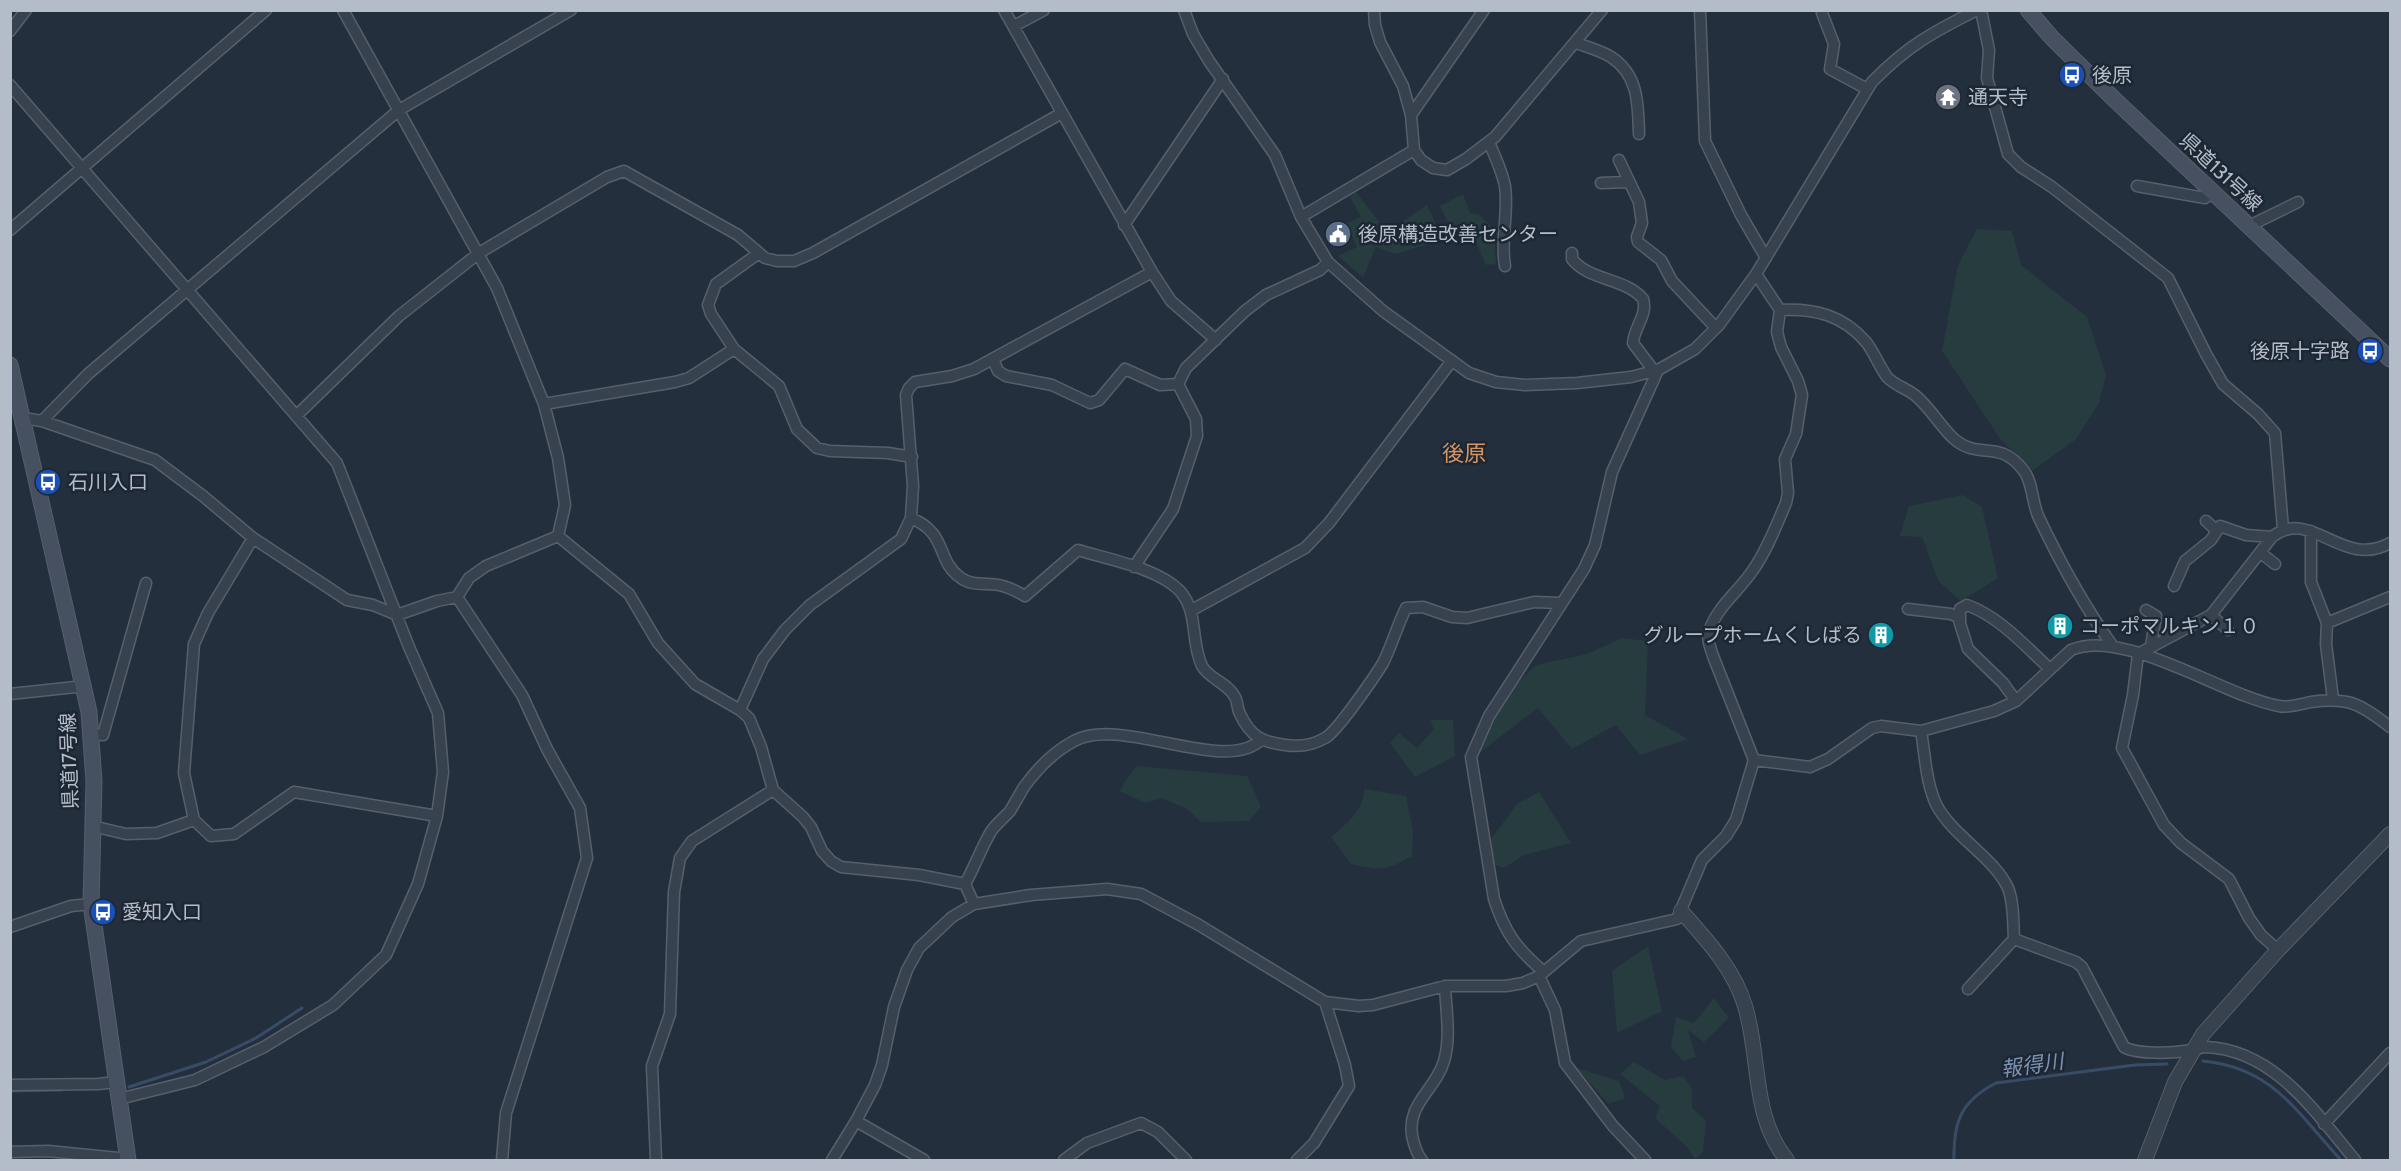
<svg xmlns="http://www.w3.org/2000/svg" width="2401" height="1171" font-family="Cabin,'Noto Sans JP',sans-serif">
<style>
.green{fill:#263c3f}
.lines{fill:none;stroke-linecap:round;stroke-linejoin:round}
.stream{stroke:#394c67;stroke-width:3}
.minor-casing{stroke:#565f6c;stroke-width:13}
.tertiary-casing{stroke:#565f6c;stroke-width:16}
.secondary-casing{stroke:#565f6c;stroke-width:17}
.minor{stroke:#38414e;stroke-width:10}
.tertiary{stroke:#38414e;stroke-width:14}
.secondary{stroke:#465061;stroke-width:15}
.labels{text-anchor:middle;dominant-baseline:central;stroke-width:5;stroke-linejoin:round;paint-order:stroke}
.poi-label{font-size:20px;fill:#b4bcc9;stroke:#1d2633;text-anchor:start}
.street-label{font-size:20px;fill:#b4bcc9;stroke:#1d2633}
.water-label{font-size:21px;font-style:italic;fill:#7c92b1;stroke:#1d2633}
.quarter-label{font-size:22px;fill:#d59563;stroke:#1d2633}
</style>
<rect width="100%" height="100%" fill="#242f3e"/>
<path class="green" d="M 1356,192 L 1387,232 L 1427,205 L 1443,240 L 1395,254 L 1376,247 L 1363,277 L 1338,256 L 1357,247 L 1346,224 L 1361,217 L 1350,197 Z
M 1463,194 L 1470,213 L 1478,214 L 1494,229 L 1496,264 L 1486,265 L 1469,226 L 1453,232 L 1440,206 Z
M 1977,229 L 2012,231 L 2021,265 L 2087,317 L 2106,375 L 2099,403 L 2076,439 L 2033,470 L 2001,440 L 1942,351 L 1958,265 Z
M 1963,495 L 1982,507 L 1998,578 L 1961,601 L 1939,582 L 1922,537 L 1900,536 L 1909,506 Z
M 1622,638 L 1648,641 L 1645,715 L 1688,739 L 1640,755 L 1616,725 L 1572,749 L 1538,708 L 1479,753 L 1494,718 L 1514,686 L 1536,665 L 1587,654 Z
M 1430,720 L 1453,720 L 1455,756 L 1415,777 L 1390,743 L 1399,733 L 1417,748 L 1434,729 Z
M 1136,766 L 1247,776 L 1261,807 L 1249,821 L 1201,822 L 1187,809 L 1162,798 L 1146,803 L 1119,791 Z
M 1364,789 L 1406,796 L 1413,831 L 1412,856 C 1385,871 1381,871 1351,864 L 1331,837 C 1346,825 1364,810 1364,789 Z
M 1539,792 L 1571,843 L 1524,855 L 1504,868 L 1494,864 L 1491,839 L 1517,804 Z
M 1648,946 L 1662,1011 L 1617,1033 L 1612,971 Z
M 1714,998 L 1729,1018 L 1704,1042 L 1688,1030 L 1696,1057 L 1683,1061 L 1671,1047 L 1676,1017 L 1694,1023 Z
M 1634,1062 L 1665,1080 L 1683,1076 L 1692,1089 L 1692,1108 L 1706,1121 L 1703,1152 L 1695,1159 L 1686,1146 L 1655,1118 L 1660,1106 L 1620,1074 Z
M 1576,1068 L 1619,1081 L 1625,1098 L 1609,1104 Z"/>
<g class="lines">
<path class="stream" d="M 2203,1061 C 2274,1068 2297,1113 2341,1160
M 129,1087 L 206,1062 L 256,1038 L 302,1008
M 10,1091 L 62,1090
M 1954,1160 C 1953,1122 1961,1101 1996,1083 L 2135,1065 L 2167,1064"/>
<defs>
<path id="minor" d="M 343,10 L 497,288 L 544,404 L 558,458 L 565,505 L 558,536
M 1004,10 L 1152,272 L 1171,301 L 1216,340
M 1184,10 L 1193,34 L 1209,61 L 1275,155 L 1301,217 L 1328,262 L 1383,311 L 1469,373 L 1496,382 L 1525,385 L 1577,383 L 1631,377 L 1658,370 L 1695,349 L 1719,325 L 1756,274 L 1872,82 C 1907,46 1933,32 1977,10
M 1374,10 L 1375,25 L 1380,42 L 1403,86 L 1411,115 L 1414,150 L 1421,160 L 1433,168 L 1447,170 L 1466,159 L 1495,137 L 1602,10
M 1700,10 L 1705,141 L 1741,215 L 1766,258
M 1981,10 L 1989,50 L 1987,78 L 2008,154 L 2021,167 L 2052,187 L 2168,278 L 2206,354 L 2223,384 L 2258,414 L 2275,433 L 2283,529
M 1822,13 L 1834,44 L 1830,69 L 1867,89
M 1014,26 L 1044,10
M 10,31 L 26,10
M 1576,43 C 1587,47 1602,51 1611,57 C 1639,75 1638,105 1639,134
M 10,85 L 337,463 L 409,647 L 438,713 L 443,772 L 437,816 L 418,884 L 386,955 L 333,1005 L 264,1047 L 195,1080 L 119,1099
M 1411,115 L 1484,10
M 1489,142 C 1495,157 1502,171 1505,186 C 1509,213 1500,240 1505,266
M 1619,160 L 1639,202 L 1642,223 L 1637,237 L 1638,242 L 1661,260 L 1672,281 L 1716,328
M 1601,183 L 1628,182
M 2137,186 L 2205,198 L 2212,192
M 1301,217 L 1414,150
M 1124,225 L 1223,79
M 2249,226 L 2298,202
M 10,230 L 266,10
M 759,253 L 716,284 L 708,305 L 711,314 L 734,349 L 779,386 L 797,429 L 817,448 L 830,451 L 888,453 L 912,457
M 1572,253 L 1572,259 C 1589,281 1626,278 1643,299 C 1648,315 1634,327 1633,343 L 1654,371
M 1780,310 C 1814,308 1843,315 1866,342 C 1874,352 1879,366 1887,377 C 1895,386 1909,389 1917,397 C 1931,409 1941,427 1953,438 C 1980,462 1998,437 2024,471 C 2033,483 2032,504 2039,518 C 2060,562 2084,606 2112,645
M 993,359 L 998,371 L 1006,376 L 1052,385 L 1090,403 L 1099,400 L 1125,369 L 1160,385 L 1178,384
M 1178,384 L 1186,368 L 1245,311 L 1266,295 L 1320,270 L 1328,262
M 544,404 L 675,382 L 689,378 L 734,349
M 296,416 L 399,316 L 479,253 L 607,177 L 624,171 L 738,235 L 765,258 L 777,261 L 794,261 L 813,253 L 1062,113
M 23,418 L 42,421 L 155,460 L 203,496 L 253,538 L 347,600 L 373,605 L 397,615 L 437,601 L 457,597 L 469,578 L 486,566 L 558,536
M 42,421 L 88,374 L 399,110 L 571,10
M 911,518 C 949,534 935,560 961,578 C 973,587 989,582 1003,586 C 1010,588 1018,592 1025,596 L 1078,550 C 1107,559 1157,568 1179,590 C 1199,611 1190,641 1202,666 C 1209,679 1228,683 1235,697 C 1238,702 1237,709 1240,714 C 1251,737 1262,742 1285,745 C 1298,747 1313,745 1325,738 C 1337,732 1375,676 1383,663 C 1392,645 1397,626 1406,608 L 1423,607 L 1452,617 L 1467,618 L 1534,602 L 1561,603
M 2206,521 L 2216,530
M 2311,531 L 2311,582 L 2327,623 L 2326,644 L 2333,699
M 558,536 L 629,594 L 658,643 L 695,684 L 740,710 L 749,718 L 761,747 L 773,790 L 803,817 L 811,827 L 822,851 L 831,861 L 841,867 L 919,875 L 965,884 L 974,904
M 253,538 L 208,613 L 194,644 L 184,773 L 194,820 L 211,836 L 234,834 L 294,792 L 437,816
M 2261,553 L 2275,564
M 1134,567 L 1173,509 L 1197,436 L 1196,419 L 1178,384
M 2174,586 L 2185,561 L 2211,540 L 2220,526 L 2246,535 L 2272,537
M 457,597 L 522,695 L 547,749 L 580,808 L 587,858 L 506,1113 L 502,1160
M 1908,609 L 1951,614 L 1958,617 L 1968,649 L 2003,683 L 2016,701
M 1192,610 L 1305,548 L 1329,523 L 1451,362
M 2146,610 L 2156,616 L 2151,646
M 2211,615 L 2228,630
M 1960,622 L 1960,609 L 1967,605 C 2000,617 2025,646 2050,669
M 2327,623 L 2390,597
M 10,694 L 85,686
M 740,710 L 763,659 L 785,630 L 810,605 L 901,539 L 911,518 L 913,486 L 906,395 L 909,388 L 915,382 L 952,376 L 974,369 L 1152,272
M 1921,731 C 1925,754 1926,783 1936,804 C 1952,836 1994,857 2008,888 C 2014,903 2013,923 2014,939 L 2076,962 L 2082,967 L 2124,1047 C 2138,1055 2175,1053 2192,1050 C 2196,1050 2200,1047 2205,1047 C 2274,1049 2316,1113 2355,1160
M 92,734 L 103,735 L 146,583
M 1754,760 L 1810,767 L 1828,759 L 1872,728 L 1881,726 L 1921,731 L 1994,711 L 2016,701 L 2071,650 C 2124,627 2223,696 2279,706 C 2289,708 2301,704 2311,702 C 2349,697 2361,704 2390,727
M 92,826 L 126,834 L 157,833 L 194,820
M 965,884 C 974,868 980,851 989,835 C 993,826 1003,819 1010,811 C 1015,803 1019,795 1024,787 C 1037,769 1055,751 1074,741 C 1122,715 1223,775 1261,740
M 10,927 L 71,906 L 91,904
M 2278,950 L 2261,935 L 2249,918 L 2229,879 L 2181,843 L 2164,825 L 2122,748 L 2133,695 L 2138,654 L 2211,615 L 2272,537 C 2311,506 2342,570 2390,543
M 1544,972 C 1517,949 1505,933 1494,899 L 1471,757 L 1489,716 L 1584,569 L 1595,545 L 1612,472 L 1658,370
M 1539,976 L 1555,1010 L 1565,1063 L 1613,1126 L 1645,1160
M 1968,989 L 2014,939
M 10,1085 L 98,1084 L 116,1082
M 856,1121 L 924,1160
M 2324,1124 L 2390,1053
M 10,1152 L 48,1151 L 128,1159
M 656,1160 L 652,1066 L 670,1014 L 674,892 L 680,858 L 692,841 L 773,790
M 832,1160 L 856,1121 L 875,1085 L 882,1065 L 894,1007 L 907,970 L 919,948 L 952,917 L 974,904 L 1031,895 L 1107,889 L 1141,894 L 1199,925 L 1325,1002 L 1359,1006 L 1373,1005 L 1445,986 L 1506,986 L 1523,983 L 1539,976 L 1581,941 L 1677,919 L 1702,860 L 1726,836 L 1736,820 L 1754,760 L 1713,656 C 1710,646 1706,639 1710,629 C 1718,606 1739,591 1753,570 C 1767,550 1776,526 1786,503 L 1788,493 L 1785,459 L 1796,434 L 1802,395 L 1798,381 L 1781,347 L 1777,332 L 1780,310 L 1756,274
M 1064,1160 L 1087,1143 L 1141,1123 L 1158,1132 L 1186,1160
M 1297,1160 L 1314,1143 L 1349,1086 L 1345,1065 L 1325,1002
M 1422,1160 C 1417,1155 1415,1147 1413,1140 C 1404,1105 1436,1090 1444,1061 C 1451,1038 1446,1010 1445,986"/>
<path id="tertiary" d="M 1681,911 C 1706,939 1734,969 1745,1006 C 1761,1058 1751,1116 1787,1160
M 2145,1160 L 2175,1082 L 2203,1034 L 2278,950 L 2390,834"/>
<path id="secondary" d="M 2028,10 L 2052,38 L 2115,100 L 2390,359
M 10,365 L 89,712 L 94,781 L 91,904 L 128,1160"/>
</defs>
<use href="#minor" class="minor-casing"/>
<use href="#tertiary" class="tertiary-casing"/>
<use href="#secondary" class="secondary-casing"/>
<use href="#minor" class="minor"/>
<use href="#tertiary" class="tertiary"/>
<use href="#secondary" class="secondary"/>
</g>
<defs>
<symbol id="bus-disc" viewBox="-11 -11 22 22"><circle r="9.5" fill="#1a4fb4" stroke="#1d2633"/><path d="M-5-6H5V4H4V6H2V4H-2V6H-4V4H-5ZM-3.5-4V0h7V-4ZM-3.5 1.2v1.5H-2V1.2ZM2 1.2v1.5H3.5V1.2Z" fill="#fff"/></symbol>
<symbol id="temple-disc" viewBox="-11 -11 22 22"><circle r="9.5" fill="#6b7280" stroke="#1d2633"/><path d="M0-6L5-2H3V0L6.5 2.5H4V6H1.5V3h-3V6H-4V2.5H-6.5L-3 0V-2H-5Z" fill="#fff"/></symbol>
<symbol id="civic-disc" viewBox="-11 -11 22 22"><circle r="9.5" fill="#5c6f8a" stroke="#1d2633"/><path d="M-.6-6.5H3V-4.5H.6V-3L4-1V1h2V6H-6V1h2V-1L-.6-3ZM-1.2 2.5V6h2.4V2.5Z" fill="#fff"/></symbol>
<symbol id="building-disc" viewBox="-11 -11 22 22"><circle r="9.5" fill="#0f9aa8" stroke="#1d2633"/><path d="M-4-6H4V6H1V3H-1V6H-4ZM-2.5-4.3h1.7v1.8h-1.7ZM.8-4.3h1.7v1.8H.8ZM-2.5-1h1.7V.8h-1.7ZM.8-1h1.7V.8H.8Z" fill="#fff"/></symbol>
</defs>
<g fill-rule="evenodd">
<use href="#bus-disc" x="2057" y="60" width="30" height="30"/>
<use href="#temple-disc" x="1933" y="82" width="30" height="30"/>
<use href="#civic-disc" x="1323" y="219" width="30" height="30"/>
<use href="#bus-disc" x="2355" y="336" width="30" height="30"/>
<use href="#bus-disc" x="33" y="467" width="30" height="30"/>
<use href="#building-disc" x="2045" y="611" width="30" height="30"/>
<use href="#building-disc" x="1866" y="620" width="30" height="30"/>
<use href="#bus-disc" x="88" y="897" width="30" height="30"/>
</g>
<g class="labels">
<g class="poi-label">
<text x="2092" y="75">後原</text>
<text x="1968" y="97">通天寺</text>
<text x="1358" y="234">後原構造改善センター</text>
<text x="2350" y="351" text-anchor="end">後原十字路</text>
<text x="68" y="482">石川入口</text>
<text x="2080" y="626">コーポマルキン１０</text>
<text x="1862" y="635" text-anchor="end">グループホームくしばる</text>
<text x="122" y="912">愛知入口</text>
</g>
<g class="street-label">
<text transform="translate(2221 172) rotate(43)">県道131号線</text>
<text transform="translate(69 761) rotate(-92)">県道17号線</text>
</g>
<g class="water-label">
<text transform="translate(2032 1065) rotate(-8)">報得川</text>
</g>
<g class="quarter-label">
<text x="1464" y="453">後原</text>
</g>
</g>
<rect width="2401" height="1171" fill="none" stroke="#b4bcc9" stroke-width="24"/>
</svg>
